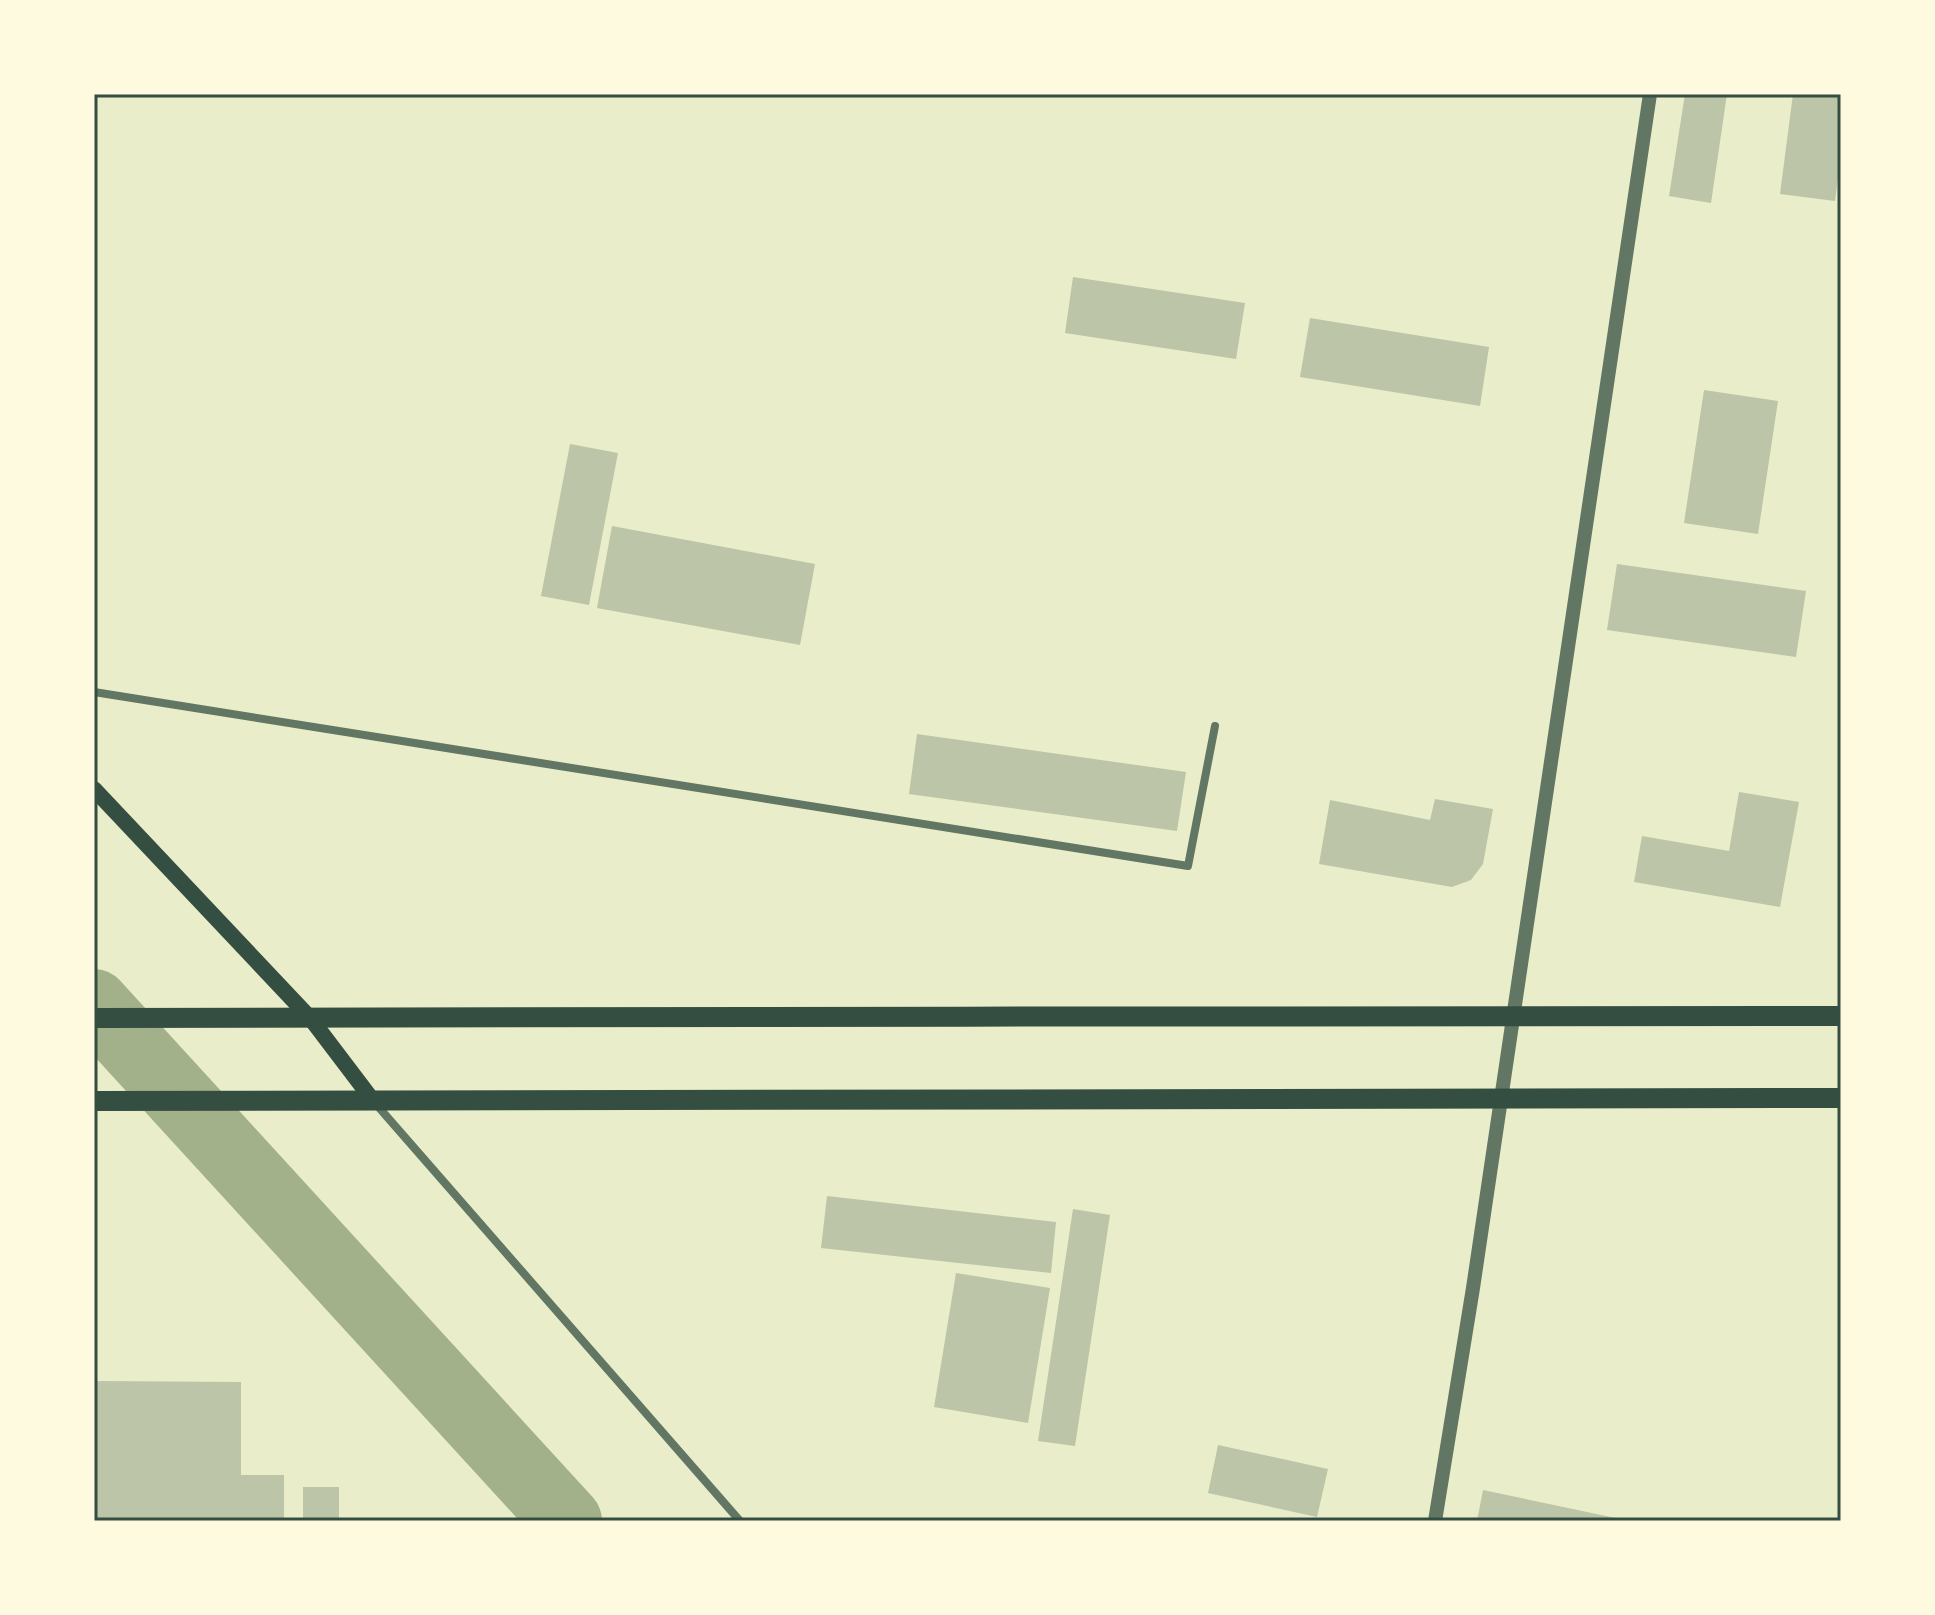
<svg xmlns="http://www.w3.org/2000/svg" width="1935" height="1615" font-family="Rubik,sans-serif">
<style>
.lines{fill:none;stroke-linecap:round;stroke-linejoin:round}
.river{stroke:#a3b18a;stroke-width:70}
.building{fill:#bcc5a7}
.minor{stroke:#617663;stroke-width:8}
.tertiary{stroke:#617663;stroke-width:14}
.secondary{stroke:#344e41;stroke-width:16}
.primary{stroke:#344e41;stroke-width:20}
.neatline{fill:none;stroke:#344e41;stroke-width:3}
</style>
<rect width="100%" height="100%" fill="#e9edc9"/>
<g class="lines">
<path class="river" d="M 94,1004 L 567,1521"/>
</g>
<path class="building" d="M 1685,94 L 1727,94 L 1711,203 L 1669,196 Z
M 1793,94 L 1841,94 L 1841,155 L 1835,201 L 1780,194 Z
M 1073,277 L 1245,303 L 1236,359 L 1065,333 Z
M 1310,318 L 1489,347 L 1480,406 L 1300,377 Z
M 1704,390 L 1778,401 L 1758,534 L 1684,523 Z
M 570,444 L 618,453 L 589,605 L 541,596 Z
M 612,526 L 815,564 L 800,645 L 597,608 Z
M 1617,564 L 1806,591 L 1796,657 L 1607,630 Z
M 917,734 L 1186,772 L 1177,831 L 909,794 Z
M 1739,792 L 1799,802 L 1780,907 L 1634,882 L 1642,836 L 1729,851 Z
M 1435,799 L 1493,809 L 1483,864 L 1471,880 L 1452,887 L 1319,864 L 1330,800 L 1430,820 Z
M 827,1196 L 1056,1222 L 1051,1273 L 821,1248 Z
M 1073,1209 L 1110,1215 L 1075,1446 L 1038,1441 Z
M 956,1273 L 1050,1288 L 1028,1423 L 934,1407 Z
M 94,1381 L 241,1382 L 241,1475 L 284,1475 L 284,1521 L 94,1521 Z
M 1218,1445 L 1328,1469 L 1317,1517 L 1208,1493 Z
M 303,1487 L 339,1487 L 339,1521 L 303,1521 Z
M 1483,1490 L 1625,1520 L 1625,1521 L 1477,1521 Z"/>
<g class="lines">
<path class="minor" d="M 94,692 L 1188,866 L 1215,726
M 375,1103 L 740,1521"/>
<path class="tertiary" d="M 1435,1521 L 1473,1288 L 1650,94"/>
<path class="secondary" d="M 94,789 L 311,1019 L 374,1102"/>
<path class="primary" d="M 94,1018 C 676,1021 1259,1012 1841,1016
M 94,1101 L 1841,1098"/>
</g>
<rect width="1935" height="1615" fill="none" stroke="#fefae0" stroke-width="192"/>
<rect x="96" y="96" width="1743" height="1423" class="neatline"/>
</svg>
